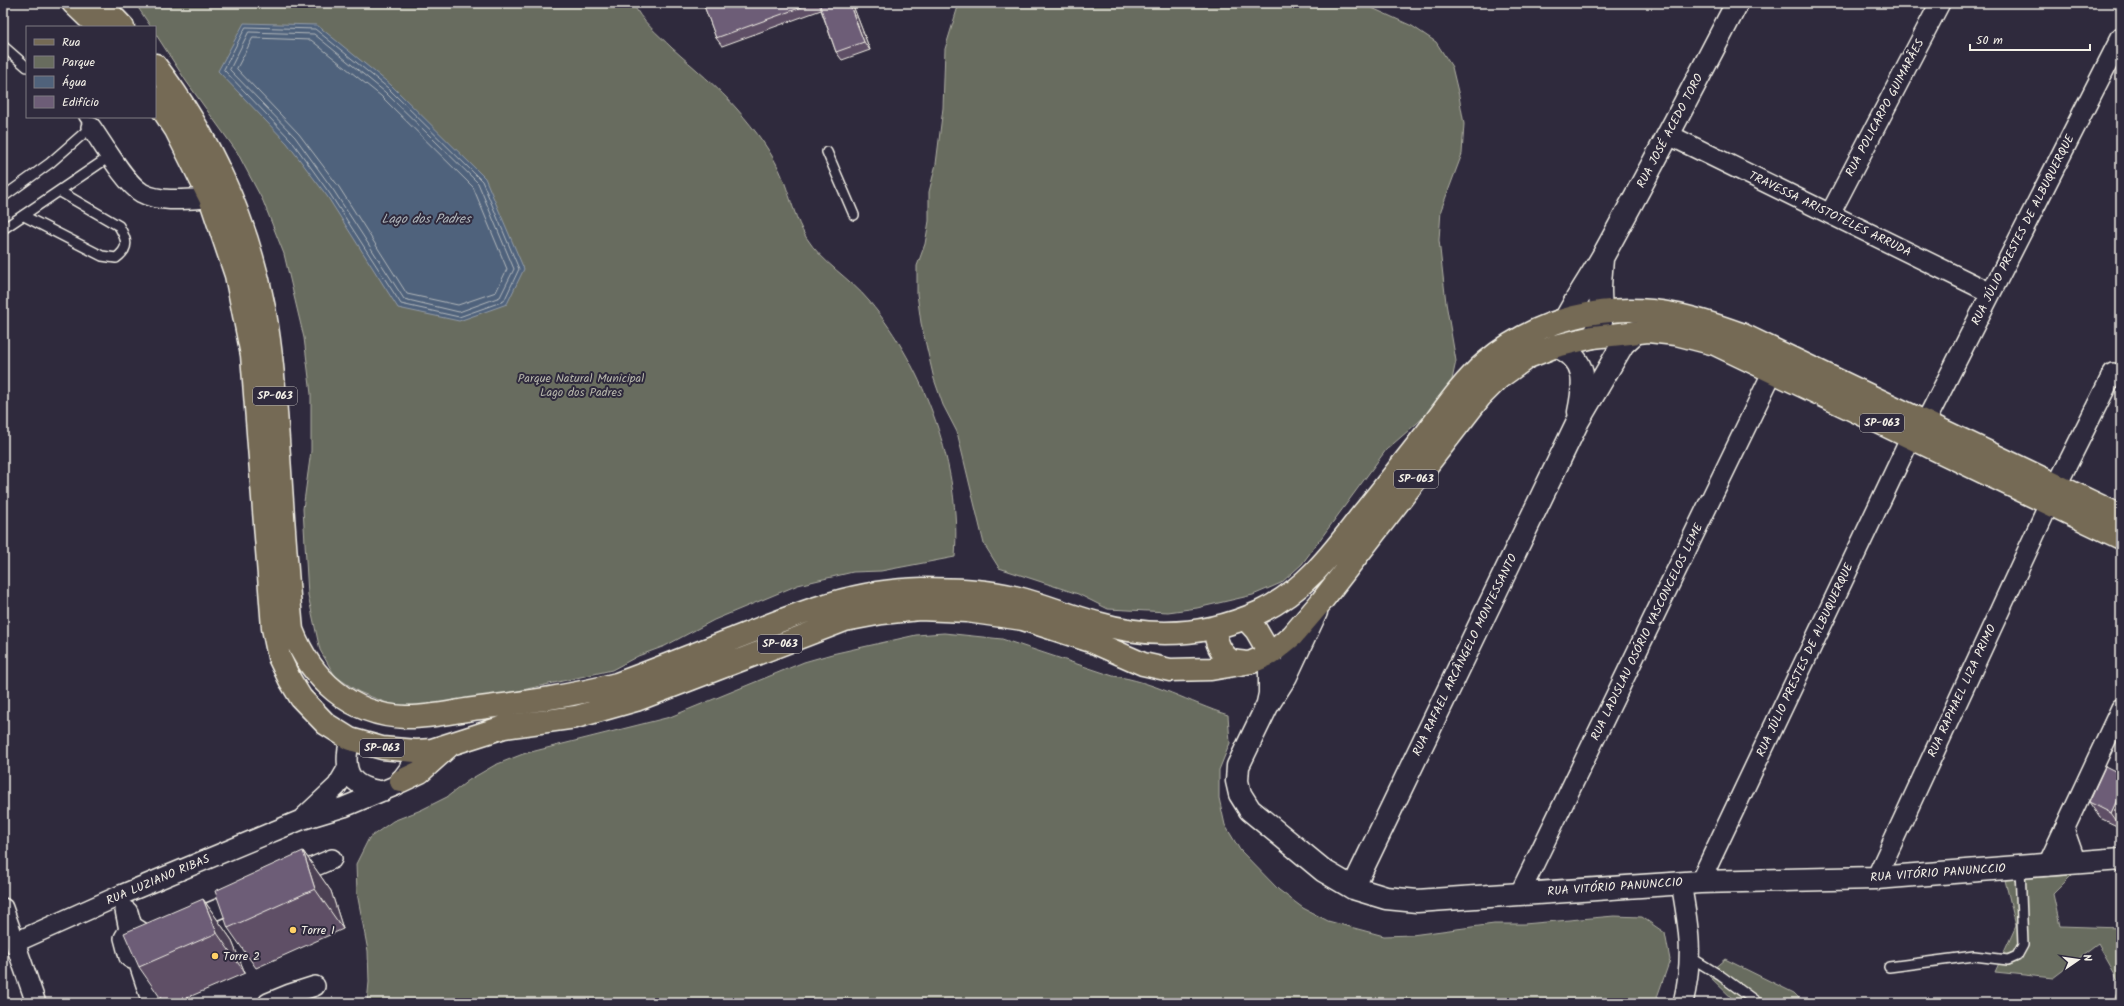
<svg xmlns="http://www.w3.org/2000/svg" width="2124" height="1006" font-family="Kalam,sans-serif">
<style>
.green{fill:#686c5e;stroke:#aeaea3}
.water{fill:#50627b;stroke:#929ba7}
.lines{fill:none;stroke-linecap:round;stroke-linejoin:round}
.shore{stroke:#b2b8bc;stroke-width:1}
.lane-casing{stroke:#f4f1e8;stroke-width:12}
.street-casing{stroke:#f4f1e8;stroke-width:22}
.secondary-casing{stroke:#f4f1e8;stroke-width:25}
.primary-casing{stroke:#f4f1e8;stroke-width:25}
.lane{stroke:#2f2a3d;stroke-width:9}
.street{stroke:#2f2a3d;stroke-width:19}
.secondary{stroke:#2f2a3d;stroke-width:22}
.primary{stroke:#756a55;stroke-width:22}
.wall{fill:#5e5066;stroke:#f4f1e8}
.shaded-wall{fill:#4c4153;stroke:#f4f1e8}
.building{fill:#6d5d77;stroke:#f4f1e8}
.poi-dot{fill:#ffd166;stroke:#2f2a3d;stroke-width:1.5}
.labels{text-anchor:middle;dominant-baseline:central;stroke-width:4;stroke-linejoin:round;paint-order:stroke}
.shield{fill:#2f2a3d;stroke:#b9b5b5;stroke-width:1}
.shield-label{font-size:11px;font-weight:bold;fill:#f4f1e8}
.street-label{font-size:12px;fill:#f4f1e8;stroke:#2f2a3d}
.park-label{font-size:12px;fill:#b5b5aa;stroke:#2f2a3d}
.poi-label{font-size:12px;fill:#f4f1e8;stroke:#2f2a3d;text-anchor:start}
.water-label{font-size:13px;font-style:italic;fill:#b2b8bc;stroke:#2f2a3d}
</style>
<rect width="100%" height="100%" fill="#2f2a3d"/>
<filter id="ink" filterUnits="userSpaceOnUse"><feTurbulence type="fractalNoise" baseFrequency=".025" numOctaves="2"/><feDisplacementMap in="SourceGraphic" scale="8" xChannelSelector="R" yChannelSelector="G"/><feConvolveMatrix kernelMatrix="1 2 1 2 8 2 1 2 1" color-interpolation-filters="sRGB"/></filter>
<g filter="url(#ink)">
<path class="green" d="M 135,3 L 633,3 C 641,21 658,34 672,48 C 693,67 719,88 737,109 C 756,131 774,154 784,181 C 791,200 796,220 806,237 C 822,263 850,278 869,301 C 925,368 962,469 955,557 L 881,571 L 853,572 L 798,585 L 714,620 L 665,646 L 638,656 L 612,670 L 500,695 L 415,708 L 387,703 L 359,692 L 335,676 L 320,650 L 308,595 L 303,509 L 311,451 L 311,394 L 304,338 L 284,254 L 263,201 L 237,152 L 186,81 L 155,33 L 155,27 L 151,27 Z
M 959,3 L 1361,3 L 1412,26 L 1436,42 L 1452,67 L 1459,96 L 1464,124 L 1462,154 L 1441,210 L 1439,240 L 1446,303 L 1456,361 L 1450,389 L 1431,411 L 1386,450 L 1302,564 L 1281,583 L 1253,595 L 1197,608 L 1168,612 L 1108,609 L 1078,594 L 999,568 L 984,544 L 957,432 L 943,405 L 934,379 L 921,323 L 917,294 L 917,266 L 925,244 L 929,221 L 929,192 L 936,164 L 943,108 L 945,49 Z
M 944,633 L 1002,639 L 1113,676 C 1153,681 1190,703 1228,715 L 1230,743 L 1219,770 L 1219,798 L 1225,825 L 1240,850 L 1279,890 L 1303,908 L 1328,921 L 1384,936 L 1412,935 L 1494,924 L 1524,924 L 1614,916 L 1642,917 L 1665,933 L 1670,960 L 1655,1003 L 367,1003 L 369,982 L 368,951 L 357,893 L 356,864 L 369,838 L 393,821 L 421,810 L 447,797 L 469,780 L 495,765 L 523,754 L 670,717 L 804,662 L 832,654 L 916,635 Z
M 2072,875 L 2053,894 L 2060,926 L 2121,928 L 2121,1003 L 2113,1003 L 2120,983 L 2098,944 L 2053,978 L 1995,972 L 2016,926 L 2005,880 Z
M 1725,959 L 1794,993 L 1804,1003 L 1737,1003 L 1707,974 Z"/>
<path class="water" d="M 244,23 L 317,25 L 391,85 L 485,178 L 524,269 L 507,304 L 459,321 L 398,308 L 327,196 L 287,143 L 218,71 Z"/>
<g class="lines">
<path class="shore" d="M 246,27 L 315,29 L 388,88 L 482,181 L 519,269 L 504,301 L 459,317 L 401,304 L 330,194 L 291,140 L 224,70 Z
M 249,32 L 314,34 L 385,92 L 478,183 L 514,269 L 500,297 L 459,312 L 404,299 L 334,191 L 295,137 L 230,70 Z
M 253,38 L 311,40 L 381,96 L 473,187 L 507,269 L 496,292 L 458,305 L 407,294 L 339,187 L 299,134 L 237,69 Z"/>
<defs>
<path id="lane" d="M 3,46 L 27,67
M 827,152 L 854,215
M 3,197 L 50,163 L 91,127 L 84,117
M 24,216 L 102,256 L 116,258 C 130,248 127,240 119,226 L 59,191
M 3,229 L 112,155
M 1690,957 L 1721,976 L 1758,1003
M 1889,967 L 1974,956 L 2008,960 L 2017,956 L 2023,945 L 2020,868"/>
<path id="street" d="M 91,127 C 103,144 125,183 142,193 C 160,203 190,199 210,198
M 1669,135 L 1991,293
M 1830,214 L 1940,3
M 1925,423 L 2121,37
M 2057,485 L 2113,373
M 350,739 C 342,771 349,788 384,791
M 303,818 L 337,786 L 347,769
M 2064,829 L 2076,863
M 2047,866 L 2121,708
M 290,877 L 332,859
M 1876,878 L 2049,504
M 1700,882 L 1911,437
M 1681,883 C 1689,928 1694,957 1683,1003
M 1520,893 L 1773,371
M 3,908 L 36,1003
M 125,910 L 128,912 L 132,926 L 143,933 L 147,950 L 145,956 L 132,959 L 129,957 L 124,938 L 129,930 Z
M 187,922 L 244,898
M 16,942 L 121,895 L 301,820 L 344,807 L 397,785 L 409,769 L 416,751
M 137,958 L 152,1003
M 290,994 L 315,986
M 268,1003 L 290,994 L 293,1003"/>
<path id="secondary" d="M 1566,318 C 1577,297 1591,277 1603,256 C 1649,172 1693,88 1737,3
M 1593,337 C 1607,316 1600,314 1600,291 C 1600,281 1601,270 1602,259
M 1556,346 C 1588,359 1585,383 1579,412
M 1316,612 L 1286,676 L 1267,706 L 1238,766 L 1237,781 L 1240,794 L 1250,810 L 1324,871 L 1353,888 L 1386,898 L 1417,901 L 1700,882 L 1876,878 L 2121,859
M 1268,703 L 1270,694 L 1270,654
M 1353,888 L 1578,421 L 1623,344 L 1636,332"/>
<path id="primary" d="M 73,3 L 98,27
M 100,3 L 123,27
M 155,65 C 209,135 248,221 264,308 C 272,352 275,396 278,440 C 282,503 286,567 292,630 C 311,679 350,715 405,717 C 430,718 455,711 480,708 C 526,702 571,696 617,684 C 655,670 693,655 731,640 C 794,615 852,590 922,589 C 954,589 987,590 1018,598 C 1045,605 1070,616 1097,623 C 1152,639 1207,636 1260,612 C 1304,591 1332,554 1361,516 C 1384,488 1406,459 1429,430 C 1446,407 1464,381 1486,362 C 1538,318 1607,302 1673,314 C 1696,318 1719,326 1741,334 L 2121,516
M 155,98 L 176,130 L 210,198 L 236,275 L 252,355 L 273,628 L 279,657 L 290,680 L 301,698 L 326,724 L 350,739 L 382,748 L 416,751 L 432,750 L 504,727 L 576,717 L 636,700 L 845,620 L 882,613 L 919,609 L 967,611 L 1023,619 L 1091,641 L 1143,664 L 1170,670 L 1211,669 L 1252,662 L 1270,654 L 1292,636 L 1321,602 L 1480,397 L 1499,378 L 1528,357 L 1556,346 L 1593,337 L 1648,331 L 1676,334 L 1715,344 L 2121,538
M 1245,618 L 1256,630 L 1270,654
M 1216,628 C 1214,640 1221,655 1232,661 C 1236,662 1241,662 1245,663
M 401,781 L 420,772 L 450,745"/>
</defs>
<use href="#lane" class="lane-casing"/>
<use href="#street" class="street-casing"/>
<use href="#secondary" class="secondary-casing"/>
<use href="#primary" class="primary-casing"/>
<use href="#lane" class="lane"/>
<use href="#street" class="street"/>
<use href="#secondary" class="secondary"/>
<use href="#primary" class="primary"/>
</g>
<path class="wall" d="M 703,3 L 852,3 L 870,50 L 842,60 L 836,52 L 821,10 L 722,46 L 716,38 Z
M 2121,775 L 2121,828 L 2100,818 L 2089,802 Z
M 303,851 L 331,891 L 343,929 L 256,968 L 228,928 Z
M 203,899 L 231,939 L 245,973 L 175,1003 L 164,1003 L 139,967 Z"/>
<path class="shaded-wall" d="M 849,3 L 852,3 L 870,50 L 864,42 Z
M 2121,791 L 2121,827 L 2111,813 Z
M 303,851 L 331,891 L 343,929 L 315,889 Z
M 203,899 L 231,939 L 245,973 L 217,933 Z"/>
<path class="building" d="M 703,3 L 813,3 L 716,38 Z
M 819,3 L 849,3 L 864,42 L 836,52 Z
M 2105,767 L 2121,775 L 2121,791 L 2111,813 L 2089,802 Z
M 303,851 L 315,889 L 228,928 L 215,891 Z
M 203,899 L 217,933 L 139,967 L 124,933 Z"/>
</g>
<g class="poi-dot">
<circle cx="293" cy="930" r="4"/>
<circle cx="215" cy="956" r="4"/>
</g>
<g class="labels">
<g class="shield">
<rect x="253" y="387" width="44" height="18" rx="3"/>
<rect x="1860" y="414" width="44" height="18" rx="3"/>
<rect x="1394" y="470" width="44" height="18" rx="3"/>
<rect x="758" y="635" width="44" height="18" rx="3"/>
<rect x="360" y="739" width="44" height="18" rx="3"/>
</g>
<g class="shield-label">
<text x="275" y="396">SP-063</text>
<text x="1882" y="423">SP-063</text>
<text x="1416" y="479">SP-063</text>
<text x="780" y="644">SP-063</text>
<text x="382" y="748">SP-063</text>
</g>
<g class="street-label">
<text transform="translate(1885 108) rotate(-62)">RUA POLICARPO GUIMARÃES</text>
<text transform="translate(1670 131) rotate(-62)">RUA JOSÉ ACEDO TORO</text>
<text transform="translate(1830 214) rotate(26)">TRAVESSA ARISTOTELES ARRUDA</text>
<text transform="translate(2023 230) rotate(-63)">RUA JÚLIO PRESTES DE ALBUQUERQUE</text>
<text transform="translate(1647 632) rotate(-64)">RUA LADISLAU OSÓRIO VASCONCELOS LEME</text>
<text transform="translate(1465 655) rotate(-64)">RUA RAFAEL ARCÂNGELO MONTESSANTO</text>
<text transform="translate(1805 660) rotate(-65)">RUA JÚLIO PRESTES DE ALBUQUERQUE</text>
<text transform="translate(1962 691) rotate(-65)">RUA RAPHAEL LIZA PRIMO</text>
<text transform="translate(1938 873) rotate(-4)">RUA VITÓRIO PANUNCCIO</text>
<text transform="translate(158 880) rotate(-23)">RUA LUZIANO RIBAS</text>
<text transform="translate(1615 887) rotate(-4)">RUA VITÓRIO PANUNCCIO</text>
</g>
<g class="park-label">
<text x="581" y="378">Parque Natural Municipal<tspan x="581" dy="14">Lago dos Padres</tspan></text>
</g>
<g class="poi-label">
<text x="301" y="930">Torre 1</text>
<text x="223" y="956">Torre 2</text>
</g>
<g class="water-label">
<text x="426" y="219">Lago dos Padres</text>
</g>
</g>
<rect width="2124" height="1006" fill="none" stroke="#2f2a3d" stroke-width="16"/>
<rect x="8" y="8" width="2108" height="990" fill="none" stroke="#f4f1e8" stroke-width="1.5" filter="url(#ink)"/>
<rect x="26" y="26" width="130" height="92" fill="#2f2a3d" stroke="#7e7a81"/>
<rect x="34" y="39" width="20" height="6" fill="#756a55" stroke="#7e7a81"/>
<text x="62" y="46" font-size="12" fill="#f4f1e8">Rua</text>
<rect x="34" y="56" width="20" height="12" fill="#686c5e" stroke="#7e7a81"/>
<text x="62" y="66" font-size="12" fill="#f4f1e8">Parque</text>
<rect x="34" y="76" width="20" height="12" fill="#50627b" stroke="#7e7a81"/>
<text x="62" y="86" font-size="12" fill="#f4f1e8">Água</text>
<rect x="34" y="96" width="20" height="12" fill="#6d5d77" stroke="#7e7a81"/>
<text x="62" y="106" font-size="12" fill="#f4f1e8">Edifício</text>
<g transform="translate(2078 960) rotate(77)" stroke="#2f2a3d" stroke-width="3" paint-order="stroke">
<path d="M0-3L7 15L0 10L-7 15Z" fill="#f4f1e8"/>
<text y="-6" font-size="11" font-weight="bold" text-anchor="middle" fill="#f4f1e8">N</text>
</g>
<path d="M1970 44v6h120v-6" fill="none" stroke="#f4f1e8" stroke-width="2"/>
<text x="1976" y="44" font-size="12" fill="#f4f1e8" stroke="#2f2a3d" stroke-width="3" paint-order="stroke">50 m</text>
</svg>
